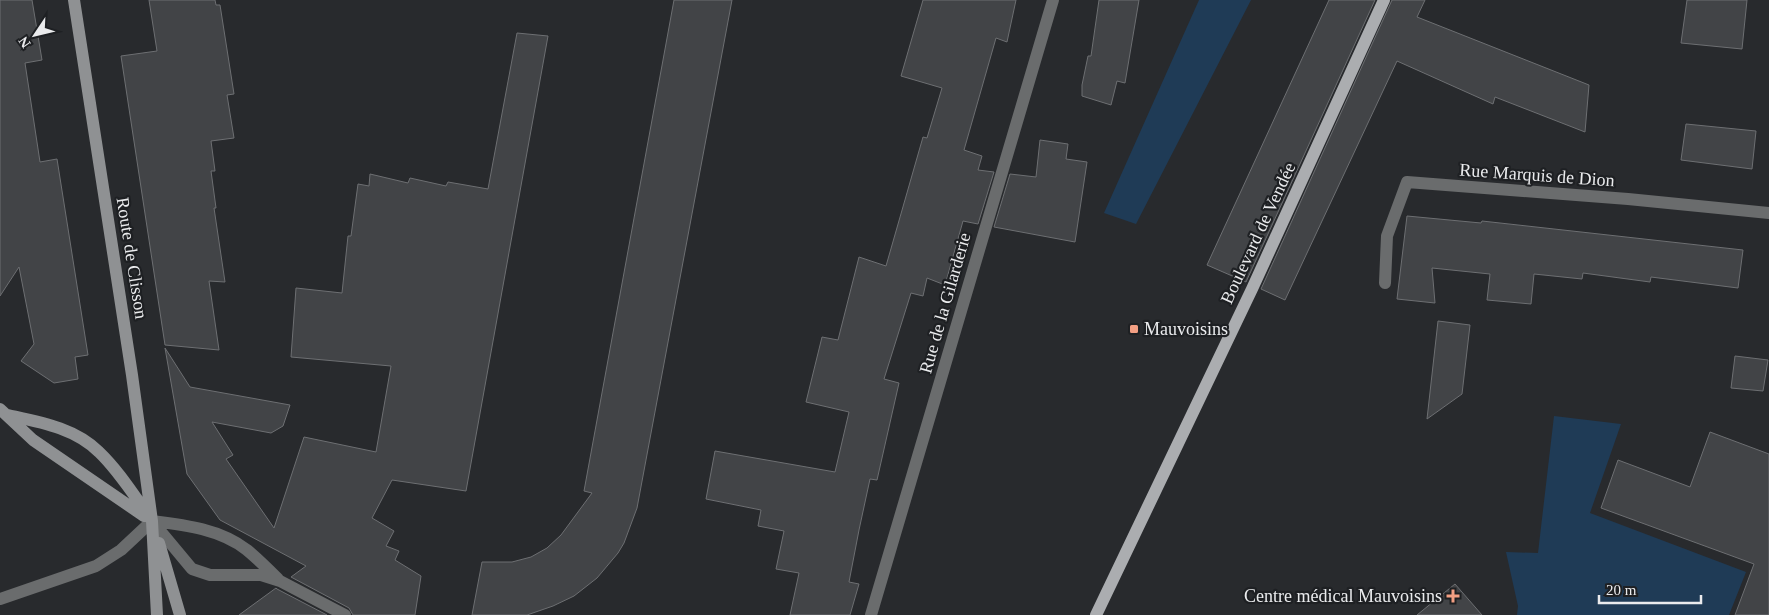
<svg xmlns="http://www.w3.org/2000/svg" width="1769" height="615" font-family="'Times New Roman',serif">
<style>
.green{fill:#1f3b56}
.building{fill:#424447;stroke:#6d6f72}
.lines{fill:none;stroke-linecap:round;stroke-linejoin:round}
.street{stroke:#6a6c6d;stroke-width:12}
.secondary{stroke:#8f9193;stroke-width:12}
.primary{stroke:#abadb0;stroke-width:12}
.poi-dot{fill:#f39f83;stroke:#1e2023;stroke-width:2}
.labels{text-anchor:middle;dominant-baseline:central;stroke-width:4.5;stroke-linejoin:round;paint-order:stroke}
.street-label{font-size:18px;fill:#eaebed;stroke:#1e2023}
.poi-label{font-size:18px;fill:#eaebed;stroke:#1e2023;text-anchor:start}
</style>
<rect width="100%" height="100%" fill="#282a2d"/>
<path class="green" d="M 1199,0 L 1251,0 L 1136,224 L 1104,213 Z
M 1554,416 L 1621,424 L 1590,513 L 1746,572 L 1729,615 L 1517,615 L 1518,606 L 1506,552 L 1538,553 Z"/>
<path class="building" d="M 0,0 L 32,0 L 42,60 L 25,63 L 40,162 L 57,159 L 88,355 L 75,357 L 78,379 L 54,383 L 21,361 L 34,344 L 19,267 L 0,296 Z
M 149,0 L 215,0 L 216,5 L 220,5 L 234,94 L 227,95 L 234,138 L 211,141 L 215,171 L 211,171 L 216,208 L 214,208 L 225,282 L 209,281 L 219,350 L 165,345 L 121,56 L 157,51 Z
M 674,0 L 732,0 L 637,508 L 624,543 L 618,553 L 597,578 L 574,596 L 553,606 L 527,615 L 472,615 L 482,562 L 512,562 L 531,557 L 547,548 L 561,535 L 592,493 L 584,491 Z
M 923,0 L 1016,0 L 1007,42 L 996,38 L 964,150 L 982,156 L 978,170 L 994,172 L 978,224 L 963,221 L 945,285 L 927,278 L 923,296 L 911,293 L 884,379 L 899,383 L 877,480 L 870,479 L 859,530 L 849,582 L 859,584 L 850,615 L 790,615 L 799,573 L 776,569 L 784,531 L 758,526 L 761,510 L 706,499 L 715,451 L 835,472 L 849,412 L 806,402 L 822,337 L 838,340 L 859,257 L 886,266 L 923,137 L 927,138 L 942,88 L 901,76 Z
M 1099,0 L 1139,0 L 1125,83 L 1117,81 L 1111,105 L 1082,96 L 1082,85 L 1088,56 L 1091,56 Z
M 1329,0 L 1375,0 L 1246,282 L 1207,265 Z
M 1392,0 L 1425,0 L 1417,17 L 1589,85 L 1585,132 L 1495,97 L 1493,104 L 1397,61 L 1285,300 L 1261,289 Z
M 1687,0 L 1747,0 L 1742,49 L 1681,43 Z
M 517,33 L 548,36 L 466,491 L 392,480 L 372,518 L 394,531 L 386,546 L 399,551 L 395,560 L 421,576 L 415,615 L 353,615 L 349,608 L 291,577 L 306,566 L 220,520 L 187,474 L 165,348 L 190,387 L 290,405 L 283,426 L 271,433 L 212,422 L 233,455 L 226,459 L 274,528 L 304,437 L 376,452 L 391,366 L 291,357 L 296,288 L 342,293 L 348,236 L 351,236 L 358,184 L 369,186 L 370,174 L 408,183 L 410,178 L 446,186 L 448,182 L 488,189 Z
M 1686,124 L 1756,131 L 1752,169 L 1681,160 Z
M 1040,140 L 1068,144 L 1066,159 L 1087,162 L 1075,242 L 994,227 L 1010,174 L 1036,177 Z
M 1407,216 L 1481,223 L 1482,221 L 1743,250 L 1738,288 L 1651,277 L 1650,282 L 1583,273 L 1582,279 L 1534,274 L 1531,304 L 1487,300 L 1490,274 L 1432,268 L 1435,303 L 1397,299 Z
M 1438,321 L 1470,325 L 1462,394 L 1427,419 Z
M 1735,356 L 1768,360 L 1763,391 L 1731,388 Z
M 1710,432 L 1769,454 L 1769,615 L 1735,615 L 1754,564 L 1601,508 L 1618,460 L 1690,487 Z
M 1455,584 L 1482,615 L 1417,615 Z
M 276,588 L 277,589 L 327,615 L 239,615 Z"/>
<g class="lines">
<path class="street" d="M 1385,283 L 1387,236 L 1407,182 L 1628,199 L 1769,213
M 152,521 L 192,569 L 210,575 L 261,575 L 280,581 L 345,615
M 152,521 C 185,525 220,529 247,550 C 258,559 268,569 278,579
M 0,599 L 96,566 L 121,550 L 152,521
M 871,615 L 1053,0"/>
<path class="secondary" d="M 74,0 L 132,375 L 152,521 L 157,615
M 0,409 L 33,440 L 144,516
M 8,415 C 40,422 75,428 99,452 C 119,471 135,497 151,519
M 159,543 L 180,615"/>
<path class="primary" d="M 1096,615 L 1252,289 L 1384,0"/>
</g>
<g class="poi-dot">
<rect x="1129" y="324" width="10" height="10" rx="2.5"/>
<path d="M1450.5 588.5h5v5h5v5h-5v5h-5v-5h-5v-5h5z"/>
</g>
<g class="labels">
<g class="street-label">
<text transform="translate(1537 175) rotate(4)">Rue Marquis de Dion</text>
<text transform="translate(1258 233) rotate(-65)">Boulevard de Vendée</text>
<text transform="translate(132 258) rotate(81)">Route de Clisson</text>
<text transform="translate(945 303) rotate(-74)">Rue de la Gilarderie</text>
</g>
<g class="poi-label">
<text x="1144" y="329">Mauvoisins</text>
<text x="1442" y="596" text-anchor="end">Centre médical Mauvoisins</text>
</g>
</g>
<g transform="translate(35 35) rotate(235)" stroke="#1e2023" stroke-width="4" paint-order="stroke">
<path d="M0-4L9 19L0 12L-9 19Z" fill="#eaebed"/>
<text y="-8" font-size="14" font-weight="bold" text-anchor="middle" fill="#eaebed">N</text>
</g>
<path d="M1599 595v8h102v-8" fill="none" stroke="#eaebed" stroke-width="2.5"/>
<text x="1606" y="595" font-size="15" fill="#eaebed" stroke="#1e2023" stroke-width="4" paint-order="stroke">20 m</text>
</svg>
